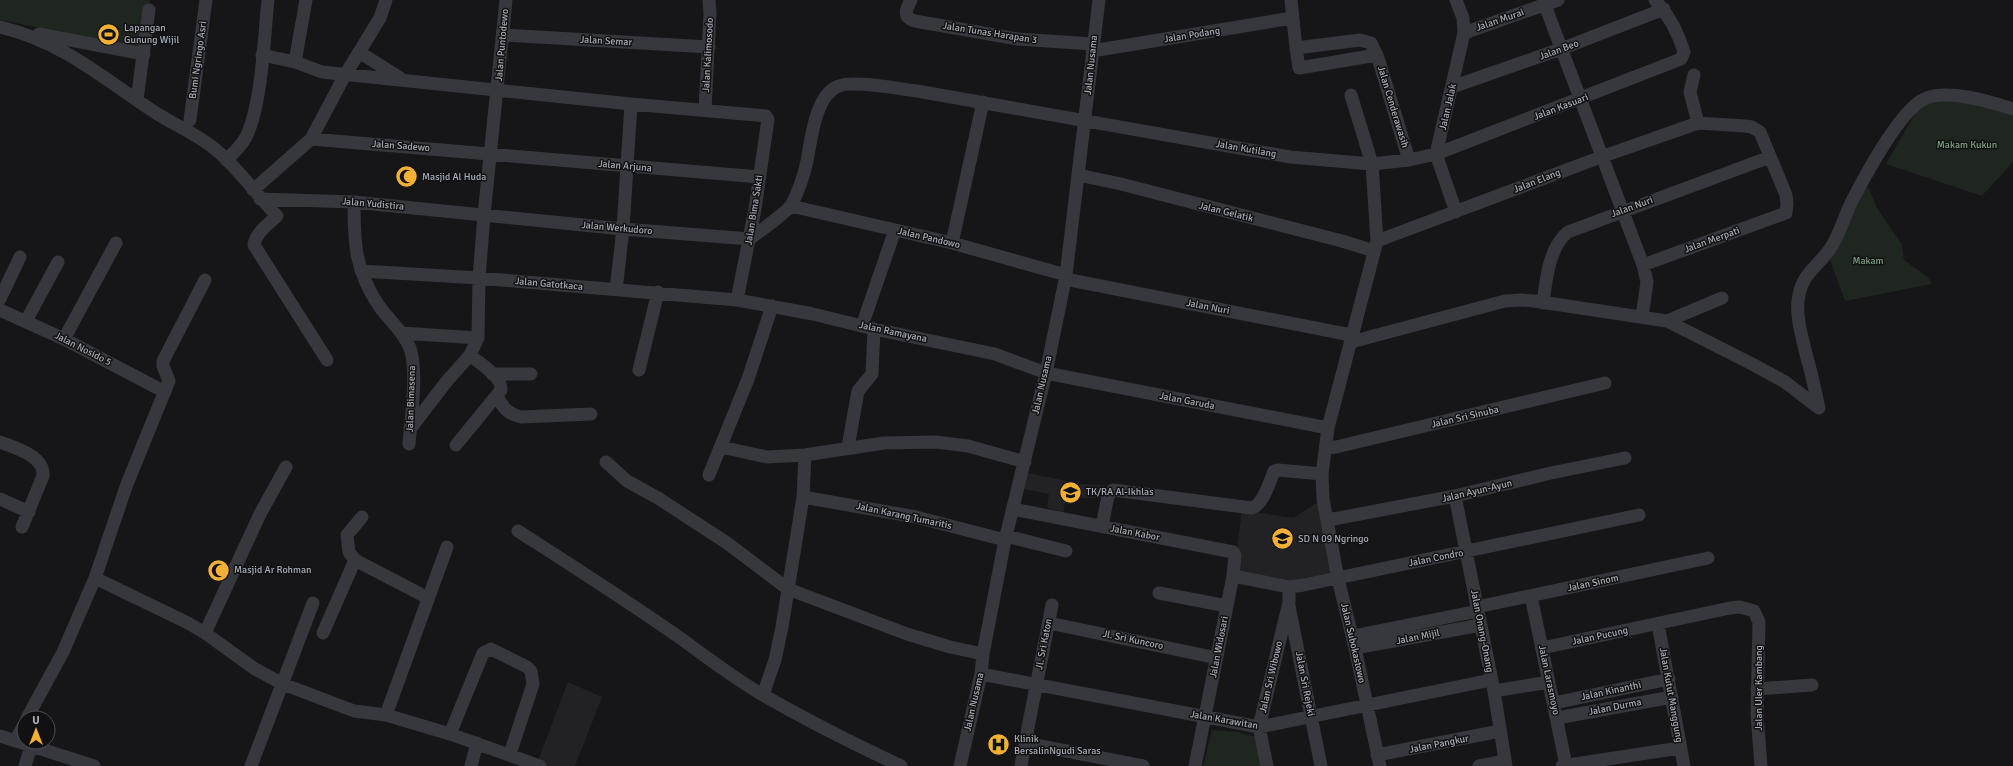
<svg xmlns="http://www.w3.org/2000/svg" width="2013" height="766" font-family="Signika,sans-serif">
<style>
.built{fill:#222225}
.green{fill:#1e261f}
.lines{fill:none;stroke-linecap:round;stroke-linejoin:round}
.minor{stroke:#37383d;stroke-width:13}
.labels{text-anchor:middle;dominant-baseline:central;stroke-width:3;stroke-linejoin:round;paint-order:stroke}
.street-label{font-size:10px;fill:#a8adb8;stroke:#111113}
.poi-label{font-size:10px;fill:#a8adb8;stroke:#111113;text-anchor:start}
.park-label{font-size:10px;fill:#7fa381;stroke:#111113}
</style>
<rect width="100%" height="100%" fill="#161618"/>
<path class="built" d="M 1028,473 L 1081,484 L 1104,485 L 1103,498 L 1081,498 L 1067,495 L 1063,512 L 1047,508 L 1049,494 L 1024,489 Z
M 1318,502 L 1333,574 L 1286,583 L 1239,573 L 1237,549 L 1242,510 L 1293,518 Z
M 568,682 L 602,697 L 575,766 L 536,766 Z"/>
<path class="green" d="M 0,0 L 150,0 L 144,48 L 0,20 Z
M 1939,100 L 1967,100 L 2013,114 L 2013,162 L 1982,196 L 1886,164 L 1920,105 Z
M 1868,186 L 1877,208 L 1901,243 L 1904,260 L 1928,277 L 1932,284 L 1845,301 L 1829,257 L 1856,202 Z
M 1212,730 L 1236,732 L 1257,737 L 1261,766 L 1203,766 Z"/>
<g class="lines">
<path class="minor" d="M 306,0 L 295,62 L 322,72 L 631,104 L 766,116 L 768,119 L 755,209 L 737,300
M 911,0 C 906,9 902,17 915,21 L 1018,39 L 1093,44
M 1291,0 L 1296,48 L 1360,40 L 1371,43 L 1378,58 L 1409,160
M 1543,0 L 1643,265 L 1647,282 L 1642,317
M 0,27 C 62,41 104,79 156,113 C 175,125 198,135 215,149 C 238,168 257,195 277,216 C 268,225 256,232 254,245 L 327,360
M 1464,33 L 1558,0
M 39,34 L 144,54
M 503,35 L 709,47
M 1296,48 L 1299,68 L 1377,55
M 1092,51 L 1292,18
M 359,52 L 400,78
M 262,55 L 295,62
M 1694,75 L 1690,92 L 1698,123
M 1452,87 L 1561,49 L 1664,9
M 1351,95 L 1372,164 L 1377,241 L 1328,428 L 1322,474 L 1323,499 L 1338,579 L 1355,648 L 1380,766
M 137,100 L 149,10
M 705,110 L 710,13 L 709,0
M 190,120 L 206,0
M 311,139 L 760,177
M 226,160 C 234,153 241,146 246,137 C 262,105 264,37 268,0
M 1078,175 L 1121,184 L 1342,241 L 1374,251
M 253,190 L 311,139 L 345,75 L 380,18 L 386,0
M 260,199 L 354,202 L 623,229 L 750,239
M 354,202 C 354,244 355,270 379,306 C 389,320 403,331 410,348 C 418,371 411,418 409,444
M 791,206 L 952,243 L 1066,275
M 1456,212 L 1436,154 L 1464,33 L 1463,18 L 1456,0
M 750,239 C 758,232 788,212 792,204 C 798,192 804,175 807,161 C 811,141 815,94 839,86 C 854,80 900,89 917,91 L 1290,157 L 1372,164 L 1409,160 L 1436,154 L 1681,59 L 1684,52 C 1678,32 1669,15 1655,0
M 1377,241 L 1601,157 L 1698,123 L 1745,126 L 1752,127 L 1760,132 L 1786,195 L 1787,203 L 1786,213 L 1643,265
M 952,243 L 983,102
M 361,271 L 479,278 L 737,300 L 813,314 L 874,329 L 995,354 L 1046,373 L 1328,428
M 1065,279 L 1351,335
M 616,290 L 623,229 L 631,104
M 0,299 L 20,257
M 1543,303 C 1546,280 1549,247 1568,232 L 1770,157
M 0,310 L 64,339 L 165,392
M 26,321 L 58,262
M 1667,321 L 1722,298
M 862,326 L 895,230
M 401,333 L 478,338
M 64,339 L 116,243
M 1351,342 L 1505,301 L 1521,300 L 1534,301 L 1667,321 L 1754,365 L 1785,382 L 1819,408 C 1815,391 1812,374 1807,358 C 1803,340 1796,319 1798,301 C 1801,272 1818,268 1832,246 C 1841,231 1845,214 1853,199 C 1866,174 1900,111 1924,99 C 1946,88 1991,102 2013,109
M 639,370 L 658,292
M 492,374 L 531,374
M 497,396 C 503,408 508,414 521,417 L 591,414
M 410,429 L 447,381 L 470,355 L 478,338 L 479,278 L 484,215 L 506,0
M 0,442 C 15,448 45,456 43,476 L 22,527
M 456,445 L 501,390 C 502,376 480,364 470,355
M 721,447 L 767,457 L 805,455 L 884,443 L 936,442 L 968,446 L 1025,462
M 848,447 L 858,391 L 872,374 L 874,329
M 1325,448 L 1336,447 L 1605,383
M 606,462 L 627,481 L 658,498 L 727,543 L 788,589 L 907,634 L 950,647 L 983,654
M 709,475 L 748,379 L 772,306
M 1455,496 L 1494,691 L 1506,766
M 803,497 L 916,517 L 1005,540
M 0,499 L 29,512
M 1013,509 L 1233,552 L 1235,555 L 1233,576 L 1195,766
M 362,517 L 347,535 L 349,552 L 355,560 L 428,598
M 1328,520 L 1455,496 L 1551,473 L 1625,458
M 1102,526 L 1108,496 L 1113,490 L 1252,508 C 1263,505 1270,481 1274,471 L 1278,470 L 1322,474
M 518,531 C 574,567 629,602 683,640 C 709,659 735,679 763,695 C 808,721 854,744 901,766
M 1006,536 L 1066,551
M 1233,576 L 1289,587 L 1304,585 L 1639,515
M 95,578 L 188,623 L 205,633 L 255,669 L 283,684 L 354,711 L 386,715 L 450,734 L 540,766
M 1159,593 L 1227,606
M 1531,596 L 1566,765
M 1052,605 L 1025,743 L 1143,766
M 1289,606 L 1321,766
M 1477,607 L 1708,558
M 1049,623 L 1217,658
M 1658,624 L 1684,766
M 205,633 L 260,514 L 286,467
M 323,633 L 355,560
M 1353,636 L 1478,611
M 1355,648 L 1481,625
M 1542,648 L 1730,608 L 1740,607 L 1754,611 L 1759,622 L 1757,714 L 1761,766
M 981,674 L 1259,727 L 1491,680
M 1757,689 L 1812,685
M 1494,691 L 1549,682
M 763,695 L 775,660 L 782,627 L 803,497 L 805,455
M 1554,703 L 1669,679
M 386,715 L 447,547
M 27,718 L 63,652 L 95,578 L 127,484 L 169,381 L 163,366 L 163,361 L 205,280
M 1557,718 L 1672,697
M 450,734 L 483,653 L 491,649 L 527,667 L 531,671 L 533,684 L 510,754
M 0,736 L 94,766
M 15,741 L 24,725
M 1377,755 L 1500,731
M 25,766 L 31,746
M 251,766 L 313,603
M 471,766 L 477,743
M 960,766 L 981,674 L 983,654 L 1005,540 L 1046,373 L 1066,275 L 1099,0
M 1021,766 L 1025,743
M 1267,766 L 1259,727 L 1289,602 L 1289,587
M 1479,766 L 1505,761
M 1562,766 L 1680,748"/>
</g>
<defs>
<symbol id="stadium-disc" viewBox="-11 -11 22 22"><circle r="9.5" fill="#f2b134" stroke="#111113"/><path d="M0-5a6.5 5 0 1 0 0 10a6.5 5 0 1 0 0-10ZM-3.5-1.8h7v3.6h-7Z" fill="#111"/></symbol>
<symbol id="mosque-disc" viewBox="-11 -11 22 22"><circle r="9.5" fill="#f2b134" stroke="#111113"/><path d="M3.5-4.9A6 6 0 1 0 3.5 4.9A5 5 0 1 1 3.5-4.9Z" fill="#111"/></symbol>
<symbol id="school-disc" viewBox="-11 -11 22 22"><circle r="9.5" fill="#f2b134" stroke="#111113"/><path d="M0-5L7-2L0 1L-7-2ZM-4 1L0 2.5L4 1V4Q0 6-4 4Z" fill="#111"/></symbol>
<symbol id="hospital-disc" viewBox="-11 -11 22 22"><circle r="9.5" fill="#f2b134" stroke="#111113"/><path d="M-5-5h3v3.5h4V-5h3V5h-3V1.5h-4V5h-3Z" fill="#111"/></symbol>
</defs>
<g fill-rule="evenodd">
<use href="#stadium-disc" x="96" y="22" width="25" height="25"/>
<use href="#mosque-disc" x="394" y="164" width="25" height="25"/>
<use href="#school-disc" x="1058" y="480" width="25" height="25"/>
<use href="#school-disc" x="1270" y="526" width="25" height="25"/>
<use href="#mosque-disc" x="206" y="558" width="25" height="25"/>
<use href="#hospital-disc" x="986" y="732" width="25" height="25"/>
</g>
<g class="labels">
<g class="street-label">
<text transform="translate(1500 20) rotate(-19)">Jalan Murai</text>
<text transform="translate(990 33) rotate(9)">Jalan Tunas Harapan 3</text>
<text transform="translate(1192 35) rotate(-9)">Jalan Podang</text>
<text transform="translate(606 41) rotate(3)">Jalan Semar</text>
<text transform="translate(502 45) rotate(-85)">Jalan Puntodewo</text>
<text transform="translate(1559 50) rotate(-20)">Jalan Beo</text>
<text transform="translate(708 55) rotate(-87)">Jalan Kalimosodo</text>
<text transform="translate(198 60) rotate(-82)">Bumi Ngringo Asri</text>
<text transform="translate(1091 65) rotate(-84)">Jalan Nusama</text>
<text transform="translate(1393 107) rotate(73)">Jalan Cenderawasih</text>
<text transform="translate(1448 107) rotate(-77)">Jalan Jalak</text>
<text transform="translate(1561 107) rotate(-21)">Jalan Kasuari</text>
<text transform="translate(401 146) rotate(4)">Jalan Sadewo</text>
<text transform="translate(1246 149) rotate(10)">Jalan Kutilang</text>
<text transform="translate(625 166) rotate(5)">Jalan Arjuna</text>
<text transform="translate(1537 181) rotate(-21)">Jalan Elang</text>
<text transform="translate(373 204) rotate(5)">Jalan Yudistira</text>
<text transform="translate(1632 207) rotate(-20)">Jalan Nuri</text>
<text transform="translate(754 210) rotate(-81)">Jalan Bima Sakti</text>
<text transform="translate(1226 212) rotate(14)">Jalan Gelatik</text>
<text transform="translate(617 228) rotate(5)">Jalan Werkudoro</text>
<text transform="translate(929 238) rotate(13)">Jalan Pandowo</text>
<text transform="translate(1712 240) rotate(-20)">Jalan Merpati</text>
<text transform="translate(549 284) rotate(5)">Jalan Gatotkaca</text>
<text transform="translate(1208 307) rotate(11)">Jalan Nuri</text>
<text transform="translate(893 332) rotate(12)">Jalan Ramayana</text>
<text transform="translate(83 349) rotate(27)">Jalan Nosido 5</text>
<text transform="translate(1042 385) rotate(-77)">Jalan Nusama</text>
<text transform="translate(411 399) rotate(-88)">Jalan Bimasena</text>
<text transform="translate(1187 401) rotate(11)">Jalan Garuda</text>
<text transform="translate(1465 417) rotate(-13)">Jalan Sri Sinuba</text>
<text transform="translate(1477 491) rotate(-13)">Jalan Ayun-Ayun</text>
<text transform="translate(904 516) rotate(12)">Jalan Karang Tumaritis</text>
<text transform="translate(1135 533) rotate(11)">Jalan Kabor</text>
<text transform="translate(1436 558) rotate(-11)">Jalan Condro</text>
<text transform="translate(1593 583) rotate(-12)">Jalan Sinom</text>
<text transform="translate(1482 631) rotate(79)">Jalan Onang-Onang</text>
<text transform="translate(1600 636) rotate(-12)">Jalan Pucung</text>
<text transform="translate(1418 637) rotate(-11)">Jalan Mijil</text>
<text transform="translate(1133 640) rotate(12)">Jl. Sri Kuncoro</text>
<text transform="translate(1353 643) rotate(77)">Jalan Subokastowo</text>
<text transform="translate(1044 644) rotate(-79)">Jl. Sri Katon</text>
<text transform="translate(1219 647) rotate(-79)">Jalan Widosari</text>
<text transform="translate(1271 677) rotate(-77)">Jalan Sri Wibowo</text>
<text transform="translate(1549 680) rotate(78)">Jalan Larasmoyo</text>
<text transform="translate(1305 684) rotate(79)">Jalan Sri Rejeki</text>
<text transform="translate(1759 688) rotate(-90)">Jalan Uler Kambang</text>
<text transform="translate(1611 691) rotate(-12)">Jalan Kinanthi</text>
<text transform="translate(1671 695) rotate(80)">Jalan Kutut Manggung</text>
<text transform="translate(974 702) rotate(-77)">Jalan Nusama</text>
<text transform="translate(1615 707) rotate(-11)">Jalan Durma</text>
<text transform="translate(1224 720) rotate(10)">Jalan Karawitan</text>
<text transform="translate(1439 744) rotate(-11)">Jalan Pangkur</text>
</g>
<g class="poi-label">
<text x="124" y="28">Lapangan<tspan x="124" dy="12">Gunung Wijil</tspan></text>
<text x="422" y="177">Masjid Al Huda</text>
<text x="1086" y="492">TK/RA Al-Ikhlas</text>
<text x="1298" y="539">SD N 09 Ngringo</text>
<text x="234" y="570">Masjid Ar Rohman</text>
<text x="1014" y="739">Klinik<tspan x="1014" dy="12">BersalinNgudi Saras</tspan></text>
</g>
<g class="park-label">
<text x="1967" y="145">Makam Kukun</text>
<text x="1868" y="261">Makam</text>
</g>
</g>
<g transform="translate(36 730)"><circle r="19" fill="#111113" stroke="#4d4f55"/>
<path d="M0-3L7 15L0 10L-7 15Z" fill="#f2b134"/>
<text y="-6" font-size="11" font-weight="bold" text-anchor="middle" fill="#a8adb8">U</text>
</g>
</svg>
